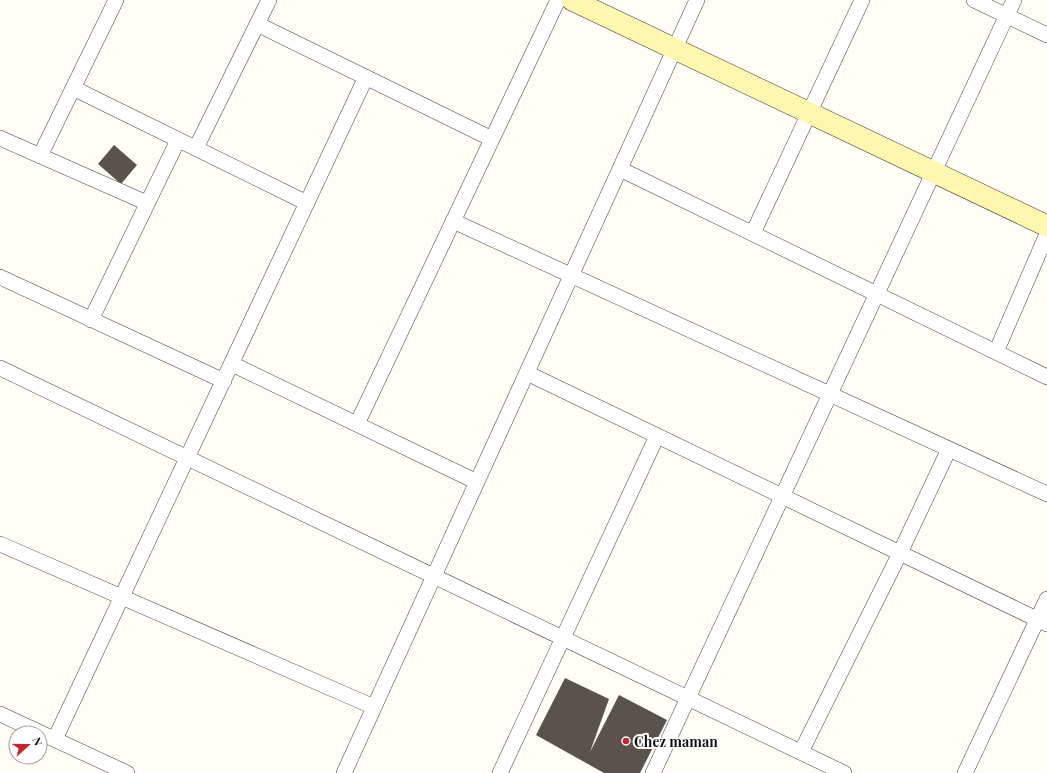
<svg xmlns="http://www.w3.org/2000/svg" width="1047" height="773" font-family="'Playfair Display',serif">
<style>
.building{fill:#5a524d}
.lines{fill:none;stroke-linecap:round;stroke-linejoin:round}
.street-casing{stroke:#444;stroke-width:16}
.secondary-casing{stroke:#333;stroke-width:22}
.street{stroke:#fff;stroke-width:15}
.secondary{stroke:#fff6b0;stroke-width:21}
.poi-dot{fill:#c4262e;stroke:#fff;stroke-width:1.5}
.labels{text-anchor:middle;dominant-baseline:central;stroke-width:4;stroke-linejoin:round;paint-order:stroke}
.poi-label{font-size:14px;font-weight:bold;fill:#111;stroke:#fff;text-anchor:start}
</style>
<rect width="100%" height="100%" fill="#fffdf5"/>
<path class="building" d="M 114,145 L 137,165 L 121,184 L 98,164 Z
M 565,678 L 609,699 L 590,752 L 619,695 L 667,720 L 640,773 L 604,773 L 536,735 Z"/>
<g class="lines">
<defs>
<path id="street" d="M 974,0 L 1047,35
M 257,24 L 492,139
M 73,88 L 307,203
M 0,138 L 147,203
M 196,148 L 269,0
M 40,156 L 116,0
M 620,169 L 1047,377
M 453,221 L 1047,494
M 753,233 L 862,0
M 0,277 L 224,381
M 91,320 L 178,140
M 996,352 L 1047,234
M 232,364 L 477,482
M 0,368 L 844,773
M 527,373 L 1047,624
M 357,424 L 558,0
M 0,544 L 374,707
M 0,714 L 127,773
M 55,739 L 366,77
M 801,752 L 900,553 L 949,449
M 344,773 L 697,0
M 500,773 L 657,436
M 653,773 L 1014,0
M 965,773 L 1047,599"/>
<path id="secondary" d="M 572,0 L 1047,226"/>
</defs>
<use href="#street" class="street-casing"/>
<use href="#secondary" class="secondary-casing"/>
<use href="#street" class="street"/>
<use href="#secondary" class="secondary"/>
</g>
<circle class="poi-dot" cx="626" cy="741" r="4"/>
<g class="labels">
<g class="poi-label">
<text x="634" y="741">Chez maman</text>
</g>
</g>
<g transform="translate(28 745) rotate(69)"><circle r="19" fill="#ffffff" stroke="#a0a0a0"/>
<path d="M0-3L7 15L0 10L-7 15Z" fill="#c4262e"/>
<text y="-6" font-size="11" font-weight="bold" text-anchor="middle" fill="#111111">N</text>
</g>
</svg>
